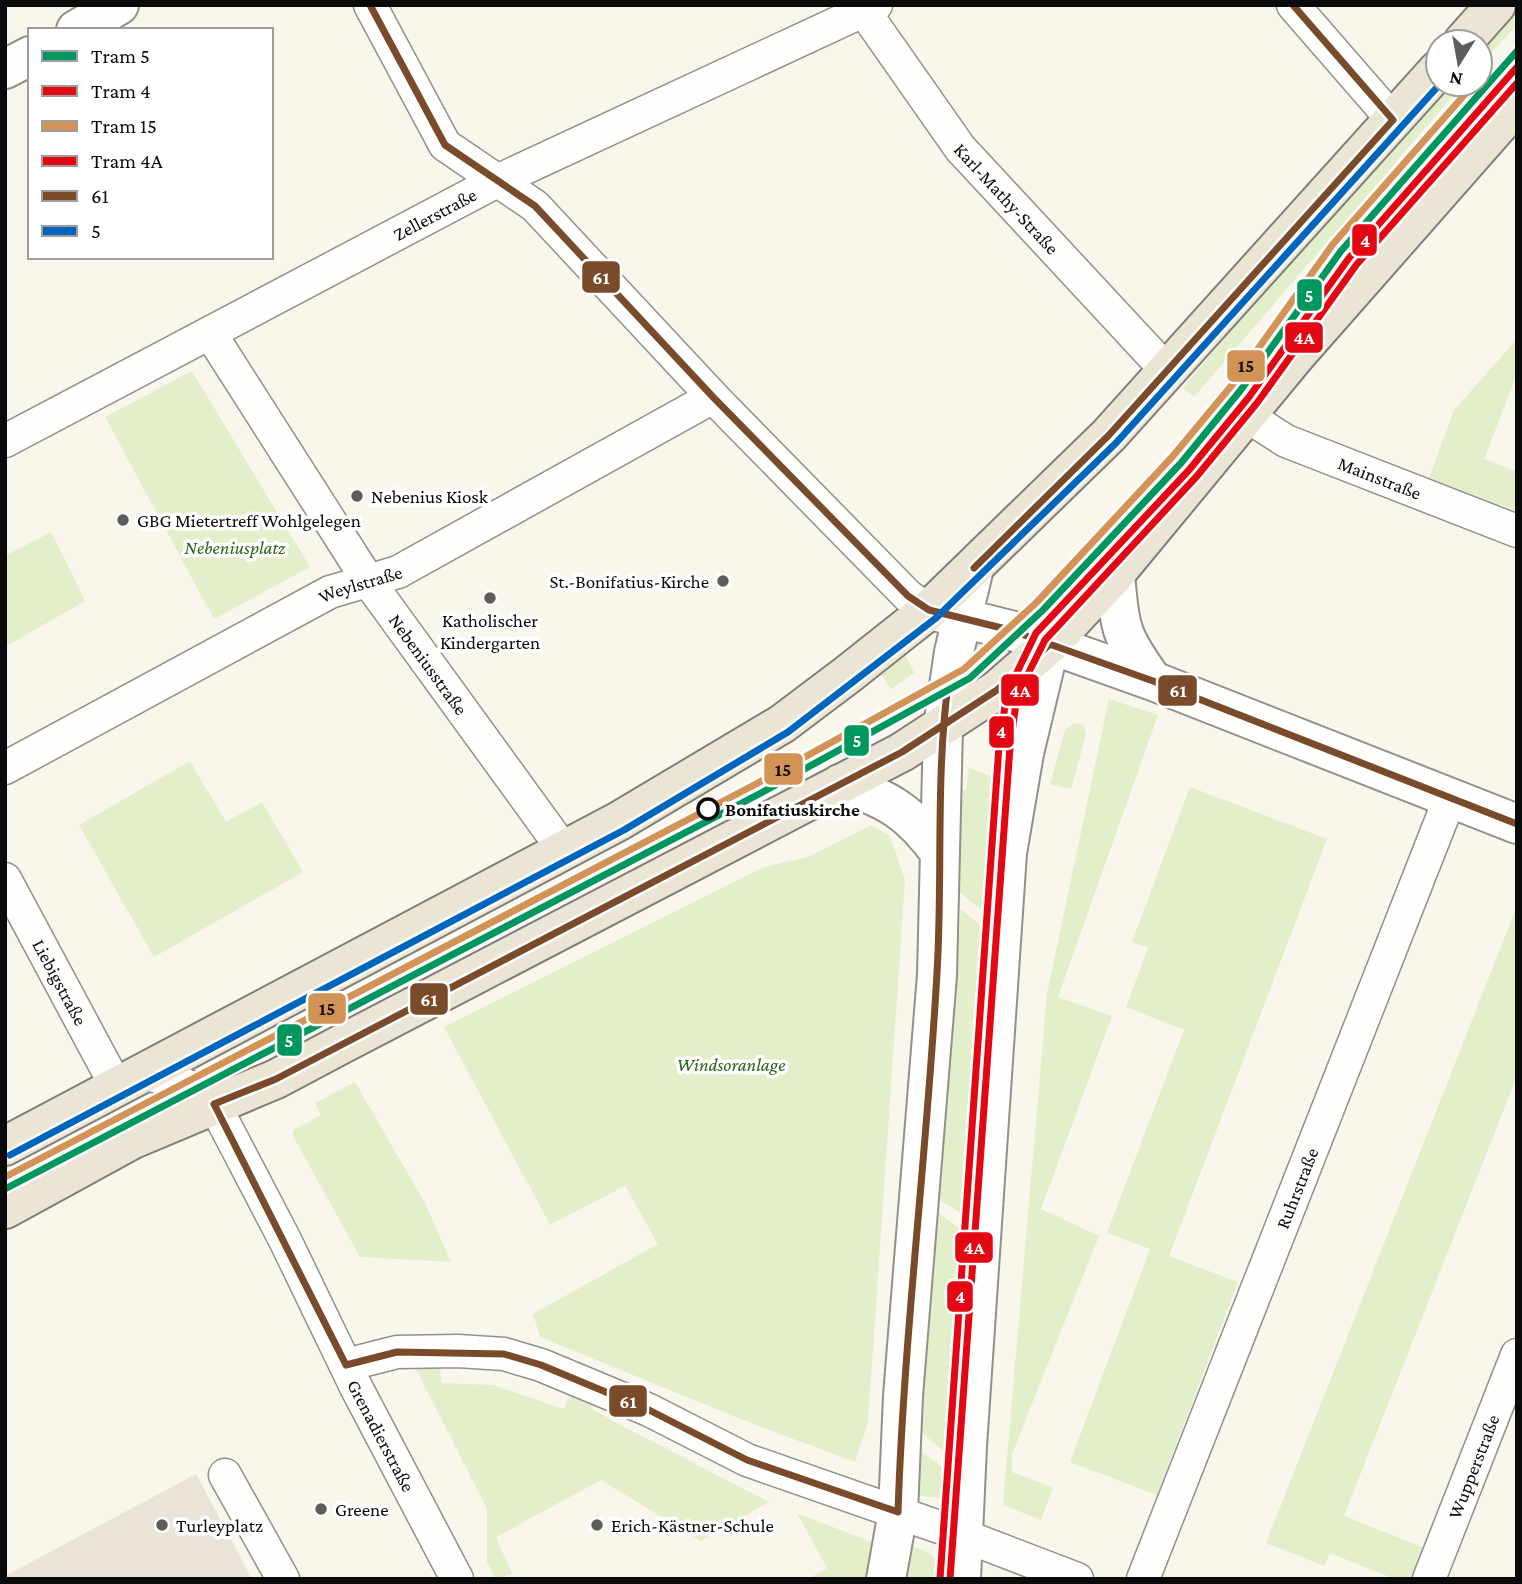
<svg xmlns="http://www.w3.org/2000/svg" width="1522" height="1584" font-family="'Crimson Pro',serif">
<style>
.green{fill:#e3efcb}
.plaza{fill:#e9e4d7}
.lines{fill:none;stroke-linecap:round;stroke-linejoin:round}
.minor-casing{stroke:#92908c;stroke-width:35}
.tertiary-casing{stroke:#92908c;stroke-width:42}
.primary-casing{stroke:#7f7e79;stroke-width:42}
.minor{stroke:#fefefc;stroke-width:32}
.tertiary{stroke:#fefefc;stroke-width:38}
.primary{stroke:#ebe5d5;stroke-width:38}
.bus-1-casing{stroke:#fff;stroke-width:12}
.bus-2-casing{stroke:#fff;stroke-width:12}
.bus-1{stroke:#7a4b2a;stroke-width:7}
.bus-2{stroke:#0065bd;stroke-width:7}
.tram-1-casing{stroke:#fff;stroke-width:12}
.tram-2-casing{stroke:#fff;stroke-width:12}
.tram-3-casing{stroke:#fff;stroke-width:12}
.tram-4-casing{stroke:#fff;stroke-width:12}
.tram-1{stroke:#00975f;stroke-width:7}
.tram-2{stroke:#e30613;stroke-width:7}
.tram-3{stroke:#d39356;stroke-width:7}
.tram-4{stroke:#e30613;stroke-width:7}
.poi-dot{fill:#5e5d59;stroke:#fff;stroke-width:2.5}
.stop-dot{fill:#fff;stroke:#0a0a0a;stroke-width:3.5}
.labels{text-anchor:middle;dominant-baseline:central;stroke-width:7;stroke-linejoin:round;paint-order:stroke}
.street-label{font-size:19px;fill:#0a0a0a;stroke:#fff}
.poi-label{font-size:19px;fill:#0a0a0a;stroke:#fff;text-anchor:start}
.park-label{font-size:19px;font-style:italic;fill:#2c621a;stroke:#fff}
.stop-label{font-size:19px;font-weight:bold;fill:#0a0a0a;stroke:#fff;text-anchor:start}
.line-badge{stroke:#fff;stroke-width:2.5}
.badge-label{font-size:19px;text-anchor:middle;font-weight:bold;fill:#fff}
.pale-badge-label{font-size:19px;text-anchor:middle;font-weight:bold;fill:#111}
</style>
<rect width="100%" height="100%" fill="#f9f6ec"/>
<path class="green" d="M 1517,5 L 1517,25 L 1480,65 L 1480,46 Z
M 1517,58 L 1517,68 L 1410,191 L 1306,321 L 1300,317 L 1338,265 Z
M 1447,84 L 1463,84 L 1194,397 L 1183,388 L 1327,216 Z
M 1517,339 L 1517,374 L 1484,459 L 1517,472 L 1517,511 L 1429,478 L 1454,410 Z
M 192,371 L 310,567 L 214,619 L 105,417 Z
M 51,532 L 85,601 L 5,647 L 5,556 Z
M 988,636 L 1026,650 L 963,700 L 972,647 Z
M 904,652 L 914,673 L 891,689 L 879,672 Z
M 1109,699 L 1158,715 L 1058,997 L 1112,1016 L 1041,1209 L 1099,1236 L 1012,1454 L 1012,1472 L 1053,1488 L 1041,1520 L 1003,1505 L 1047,994 Z
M 1074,723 L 1083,724 L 1086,735 L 1071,789 L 1050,784 L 1065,730 Z
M 190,761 L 226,822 L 262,802 L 303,872 L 154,957 L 79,825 Z
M 969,768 L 1004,781 L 985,913 L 950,884 L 957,790 L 966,790 Z
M 1190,787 L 1327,839 L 1169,1256 L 1238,1282 L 1157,1495 L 1070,1462 L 1150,1249 L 1107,1233 L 1184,1030 L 1126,1007 L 1148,948 L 1132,942 Z
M 871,825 L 890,836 L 905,880 L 868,1422 L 855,1462 L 743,1420 L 540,1337 L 533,1314 L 658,1244 L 625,1186 L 550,1225 L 444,1027 L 764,867 L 808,857 Z
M 1517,906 L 1517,1076 L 1344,1516 L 1425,1548 L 1413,1579 L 1395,1579 L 1330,1553 L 1324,1566 L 1266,1543 Z
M 961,909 L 984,928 L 963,1178 L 968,1179 L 964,1215 L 940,1200 Z
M 355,1082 L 425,1203 L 451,1262 L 360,1257 L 293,1136 L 293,1130 L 321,1115 L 315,1103 Z
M 939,1213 L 964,1232 L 959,1440 L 948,1440 L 946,1453 L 915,1427 L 927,1242 L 936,1242 Z
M 439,1365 L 442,1383 L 493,1385 L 564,1409 L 571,1392 L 593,1401 L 591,1408 L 615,1422 L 769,1502 L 701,1541 L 601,1480 L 496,1537 L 512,1574 L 495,1579 L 487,1562 L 487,1509 L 415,1367 Z
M 921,1451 L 955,1477 L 947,1499 L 916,1495 L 911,1469 L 920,1469 Z
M 797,1513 L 874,1543 L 869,1579 L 808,1579 L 827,1568 Z
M 908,1546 C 929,1549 940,1559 945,1579 L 915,1579 L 898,1573 Z"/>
<path class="plaza" d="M 196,1474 L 252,1579 L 5,1579 L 5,1576 Z"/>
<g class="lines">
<defs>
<g id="minor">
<path d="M 370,5 L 445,145 L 535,206 L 713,397 L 908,596 L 929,610"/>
<path d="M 1293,5 L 1393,120"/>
<path id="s1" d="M 864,11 L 960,148 L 1168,372"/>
<path id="s2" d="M 210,333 L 369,582 L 563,849"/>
<path id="s3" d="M 1247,416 L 1286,441 L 1517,531"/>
<path id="s4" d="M 5,441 L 497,181 L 876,5"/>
<path id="s5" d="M 5,768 L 330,592 L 398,572 L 713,397"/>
<path id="s6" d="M 5,879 L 116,1086"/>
<path id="s7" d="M 138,1073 C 172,1079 188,1081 214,1104 L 285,1240 L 356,1387 L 457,1579"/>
<path d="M 346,1365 L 397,1352 L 458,1351 L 504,1354 L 541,1365 L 649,1410 L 747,1460 L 962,1535 L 1077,1579"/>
<path d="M 225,1475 L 283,1579"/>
<path id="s8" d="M 1143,1579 L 1450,798"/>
<path id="s9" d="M 1429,1579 L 1517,1355"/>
</g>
<path id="tertiary" d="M 76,30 L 119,5
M 5,69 L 30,56
M 1115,574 C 1120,629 1120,636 1153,681
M 938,612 L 1010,630 L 1153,681 L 1517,824
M 840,784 C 888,798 911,813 940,853
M 886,1579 L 898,1512 L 903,1396 L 937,975 L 943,727 L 954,652 L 974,568
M 961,1579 L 967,1446 L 1007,853 L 1024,753 L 1050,644"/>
<path id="primary" d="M 1463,42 L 1496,5
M 5,1146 L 619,821 L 782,724 L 847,675 L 929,610 L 1109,435 L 1438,70
M 5,1209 L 131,1140 L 276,1079 L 342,1044 L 902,752 L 997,690 L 1050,644 L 1115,574 L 1296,355 L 1517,104"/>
</defs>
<use href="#minor" class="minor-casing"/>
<use href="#tertiary" class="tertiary-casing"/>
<use href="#primary" class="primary-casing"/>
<use href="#minor" class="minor"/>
<use href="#tertiary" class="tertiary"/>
<use href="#primary" class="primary"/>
<defs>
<path id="bus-1" d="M 370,5 L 445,145 L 535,206 L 713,397 L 908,596 L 929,610 L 1010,630 L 1153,681 L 1517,824
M 1293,5 L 1393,120
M 974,568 L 1109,435 L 1393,120
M 214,1104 L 276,1079 L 902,752 L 997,690 L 1050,644
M 214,1104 L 346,1365
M 346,1365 L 397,1352 L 504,1354 L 541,1365 L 649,1410 L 747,1460 L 898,1512
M 898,1512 C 904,1332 927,1153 937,973 C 943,874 935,776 949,677"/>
<path id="bus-2" d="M 10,1155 L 624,830 L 788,732 L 936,618 L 1116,443 L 1440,84"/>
</defs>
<use href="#bus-1" class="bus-1-casing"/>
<use href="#bus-2" class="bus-2-casing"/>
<use href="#bus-1" class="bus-1"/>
<use href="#bus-2" class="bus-2"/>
<defs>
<path id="tram-1" d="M 5,1189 L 761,793 L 970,678 L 1043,610 L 1181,463 L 1240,391 L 1341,251 L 1517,51"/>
<path id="tram-2" d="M 940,1579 L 999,746 L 1007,693 L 1036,633 L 1189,470 L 1249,397 L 1349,258 L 1517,67"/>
<path id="tram-3" d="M 5,1177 L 756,784 L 964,669 L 1036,603 L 1173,456 L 1232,385 L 1333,244 L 1474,84"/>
<path id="tram-4" d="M 950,1579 L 1010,747 L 1017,696 L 1045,640 L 1197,476 L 1257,403 L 1357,264 L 1517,83"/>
</defs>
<use href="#tram-1" class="tram-1-casing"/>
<use href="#tram-2" class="tram-2-casing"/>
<use href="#tram-3" class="tram-3-casing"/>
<use href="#tram-4" class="tram-4-casing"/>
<use href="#tram-1" class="tram-1"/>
<use href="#tram-2" class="tram-2"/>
<use href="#tram-3" class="tram-3"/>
<use href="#tram-4" class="tram-4"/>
</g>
<g class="poi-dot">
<circle cx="357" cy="496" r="7"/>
<circle cx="123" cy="520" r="7"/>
<circle cx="723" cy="581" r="7"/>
<circle cx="490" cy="598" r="7"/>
<circle cx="321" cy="1509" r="7"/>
<circle cx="162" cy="1525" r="7"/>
<circle cx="597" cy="1525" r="7"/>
</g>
<circle class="stop-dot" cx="708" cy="809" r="10"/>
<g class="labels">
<g class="street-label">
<text stroke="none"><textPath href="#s1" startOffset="236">Karl-Mathy-Straße</textPath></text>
<text stroke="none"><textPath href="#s4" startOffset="486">Zellerstraße</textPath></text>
<text stroke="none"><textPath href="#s3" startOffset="147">Mainstraße</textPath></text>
<text stroke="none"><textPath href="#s5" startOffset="401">Weylstraße</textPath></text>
<text stroke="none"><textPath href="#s2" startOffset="397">Nebeniusstraße</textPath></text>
<text stroke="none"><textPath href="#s6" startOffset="117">Liebigstraße</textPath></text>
<text stroke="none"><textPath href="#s8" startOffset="420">Ruhrstraße</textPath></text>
<text stroke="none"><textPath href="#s7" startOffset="455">Grenadierstraße</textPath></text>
<text stroke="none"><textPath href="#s9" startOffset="121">Wupperstraße</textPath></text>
</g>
<g class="poi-label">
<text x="371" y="496">Nebenius Kiosk</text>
<text x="137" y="520">GBG Mietertreff Wohlgelegen</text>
<text x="709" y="581" text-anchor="end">St.-Bonifatius-Kirche</text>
<text x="490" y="620" text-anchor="middle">Katholischer<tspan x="490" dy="22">Kindergarten</tspan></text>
<text x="335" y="1509">Greene</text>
<text x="176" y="1525">Turleyplatz</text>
<text x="611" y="1525">Erich-Kästner-Schule</text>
</g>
<g class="park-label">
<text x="235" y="547">Nebeniusplatz</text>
<text x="731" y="1064">Windsoranlage</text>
</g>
<g class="stop-label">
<text x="725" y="809">Bonifatiuskirche</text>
</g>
</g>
<g class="line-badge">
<rect x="1351" y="223" width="27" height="34" rx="7" fill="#e30613"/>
<rect x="581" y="260" width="40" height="34" rx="7" fill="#7a4b2a"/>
<rect x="1296" y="278" width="27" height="34" rx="7" fill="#00975f"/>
<rect x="1284" y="321" width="40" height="33" rx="7" fill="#e30613"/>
<rect x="1226" y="349" width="40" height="34" rx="7" fill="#d39356"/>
<rect x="1000" y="673" width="40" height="34" rx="7" fill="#e30613"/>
<rect x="1157" y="674" width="41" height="33" rx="7" fill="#7a4b2a"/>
<rect x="988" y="715" width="27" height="34" rx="7" fill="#e30613"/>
<rect x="843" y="724" width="27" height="33" rx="7" fill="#00975f"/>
<rect x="763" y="752" width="41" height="34" rx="7" fill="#d39356"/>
<rect x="409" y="982" width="40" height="34" rx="7" fill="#7a4b2a"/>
<rect x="307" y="992" width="40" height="33" rx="7" fill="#d39356"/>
<rect x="276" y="1023" width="27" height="34" rx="7" fill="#00975f"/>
<rect x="954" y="1231" width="40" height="33" rx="7" fill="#e30613"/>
<rect x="946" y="1280" width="28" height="33" rx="7" fill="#e30613"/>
<rect x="608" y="1384" width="40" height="34" rx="7" fill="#7a4b2a"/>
</g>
<g class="badge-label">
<text x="1365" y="247">4</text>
<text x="601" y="284">61</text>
<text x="1309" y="302">5</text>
<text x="1304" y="344">4A</text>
<text x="1020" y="697">4A</text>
<text x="1178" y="697">61</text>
<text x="1001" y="738">4</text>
<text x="857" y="747">5</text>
<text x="429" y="1006">61</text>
<text x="289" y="1047">5</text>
<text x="974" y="1254">4A</text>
<text x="960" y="1303">4</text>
<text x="628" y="1408">61</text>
</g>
<g class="pale-badge-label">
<text x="1246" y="372">15</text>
<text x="783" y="776">15</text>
<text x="327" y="1015">15</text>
</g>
<rect width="1522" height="1584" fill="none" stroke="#0a0a0a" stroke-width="14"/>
<rect x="28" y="28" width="245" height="231" fill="#ffffff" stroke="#9d9d9d" stroke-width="2"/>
<rect x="42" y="51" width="35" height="10" fill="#00975f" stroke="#9d9d9d" stroke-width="2"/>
<text x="91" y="63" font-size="21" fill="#0a0a0a">Tram 5</text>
<rect x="42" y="86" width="35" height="10" fill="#e30613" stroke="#9d9d9d" stroke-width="2"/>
<text x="91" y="98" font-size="21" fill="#0a0a0a">Tram 4</text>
<rect x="42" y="121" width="35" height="10" fill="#d39356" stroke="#9d9d9d" stroke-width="2"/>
<text x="91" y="133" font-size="21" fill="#0a0a0a">Tram 15</text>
<rect x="42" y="156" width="35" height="10" fill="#e30613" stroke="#9d9d9d" stroke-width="2"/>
<text x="91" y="168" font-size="21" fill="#0a0a0a">Tram 4A</text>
<rect x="42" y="191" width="35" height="10" fill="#7a4b2a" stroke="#9d9d9d" stroke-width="2"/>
<text x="91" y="203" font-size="21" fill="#0a0a0a">61</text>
<rect x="42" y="226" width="35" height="10" fill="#0065bd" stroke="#9d9d9d" stroke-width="2"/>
<text x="91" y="238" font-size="21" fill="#0a0a0a">5</text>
<g transform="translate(1459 63) rotate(191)"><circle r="33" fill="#ffffff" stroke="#9d9d9d" stroke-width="2"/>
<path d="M0-5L12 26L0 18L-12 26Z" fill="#5e5d59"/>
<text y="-10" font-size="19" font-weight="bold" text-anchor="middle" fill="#0a0a0a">N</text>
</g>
</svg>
